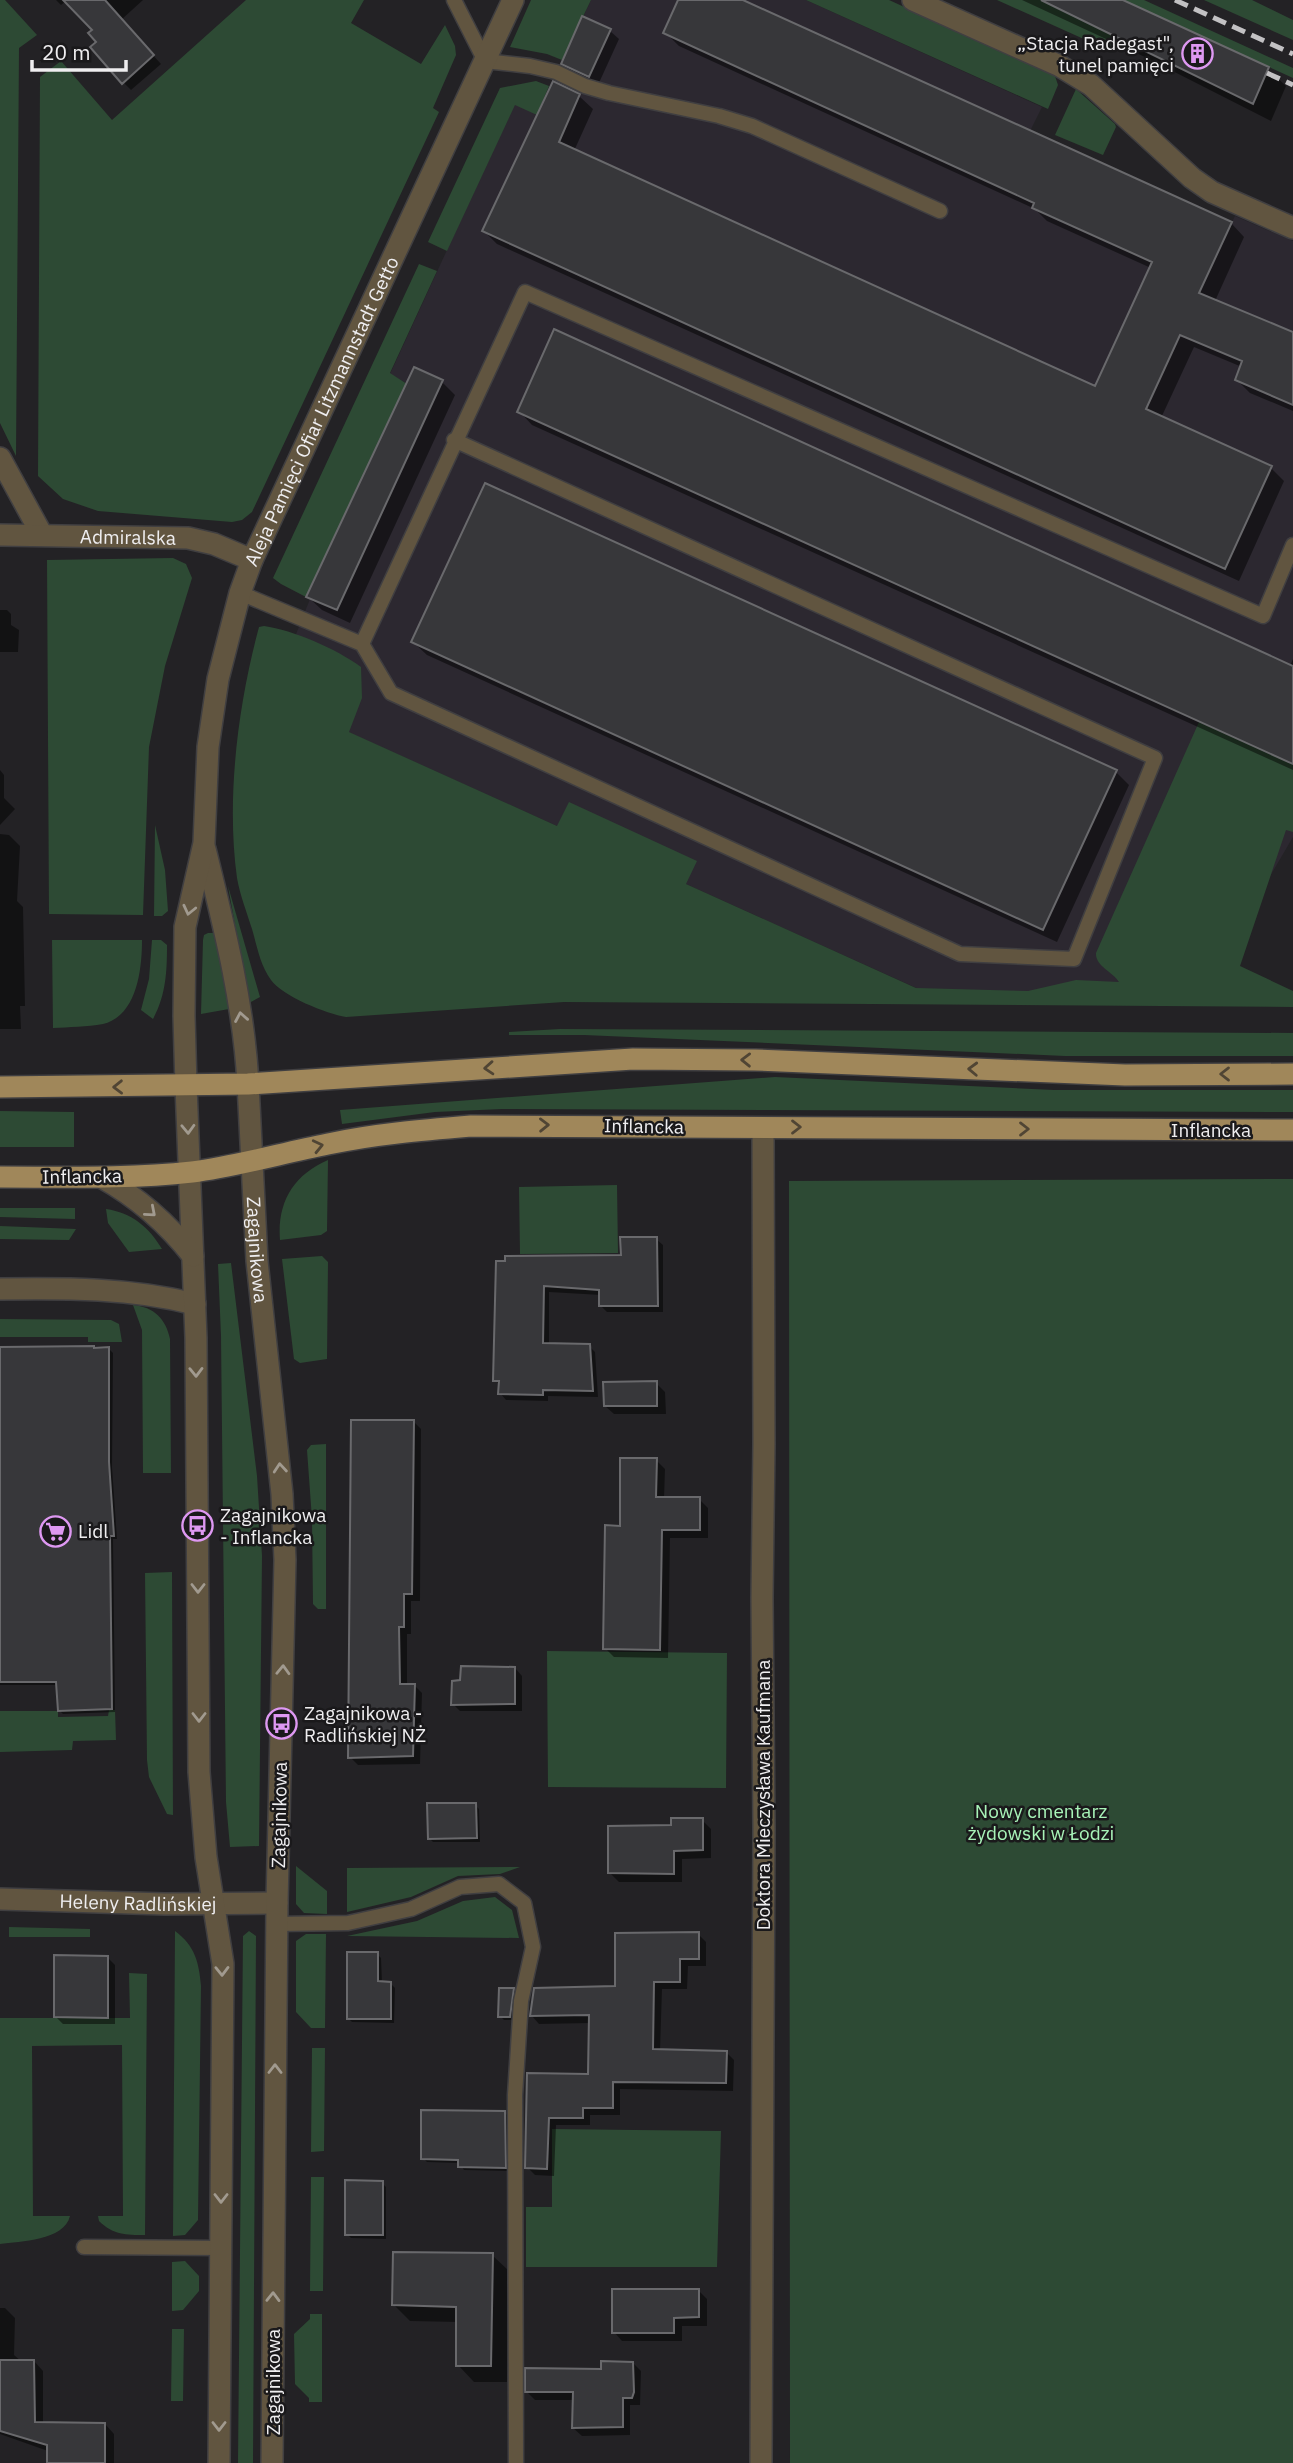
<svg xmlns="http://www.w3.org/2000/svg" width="1293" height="2463" font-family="'IBM Plex Sans',sans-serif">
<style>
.built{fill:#2c2830}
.green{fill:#2d4a34}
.shadow{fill:#0007}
.building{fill:#37373a;stroke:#69696c;stroke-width:2}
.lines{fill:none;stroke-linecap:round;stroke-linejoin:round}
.service-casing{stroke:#403f41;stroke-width:17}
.minor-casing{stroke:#403f41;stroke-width:24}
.tertiary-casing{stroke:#403f41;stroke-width:24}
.primary-casing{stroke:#403f41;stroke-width:24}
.service{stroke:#615540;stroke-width:14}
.minor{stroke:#615540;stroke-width:21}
.tertiary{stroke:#615540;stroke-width:21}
.primary{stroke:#a0875a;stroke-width:21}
.rail{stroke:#c2c1c3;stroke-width:5;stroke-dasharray:14 7;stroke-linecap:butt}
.oneway{stroke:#a19a8f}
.oneway2{stroke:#504534}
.labels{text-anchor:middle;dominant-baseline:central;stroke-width:5;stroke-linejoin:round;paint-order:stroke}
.poi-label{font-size:19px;fill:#efeef0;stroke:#1a191b;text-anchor:start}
.street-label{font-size:19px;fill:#efeef0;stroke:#1a191b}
.park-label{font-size:19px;fill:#a8f3b8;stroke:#1a191b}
</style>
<rect width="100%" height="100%" fill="#232225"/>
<path class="built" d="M 591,0 L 806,0 L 1042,107 L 1030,131 L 1232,222 L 1235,216 L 1293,241 L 1293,837 L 1200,996 L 932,995 L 348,732 L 285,662 L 310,599 L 307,597 L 406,383 L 390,374 L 441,263 L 515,104 L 537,114 Z"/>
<path class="green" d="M 0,0 L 5,0 L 37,35 L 19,48 L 16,456 L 0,423 Z
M 246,0 L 364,0 L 351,23 L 421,64 L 445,25 L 455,46 L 456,55 L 433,108 L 439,112 L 252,512 L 242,520 L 232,522 L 98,511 L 63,499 L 38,476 L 40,77 L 61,61 L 112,120 Z
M 531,0 L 591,0 L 562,60 L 547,54 L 510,47 Z
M 806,0 L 889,0 L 1055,76 L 1058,85 L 1048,109 Z
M 997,0 L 1041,0 L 1121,38 L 1116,49 L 1108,45 L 1106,49 Z
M 1123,0 L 1144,0 L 1293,68 L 1293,78 Z
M 1204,0 L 1252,0 L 1293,20 L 1293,40 Z
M 536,81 L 549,86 L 537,115 L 515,105 L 447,251 L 428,242 L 500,88 Z
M 1076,89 L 1115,124 L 1116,127 L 1103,155 L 1055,135 Z
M 419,264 L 437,271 L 390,373 L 407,384 L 306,597 L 281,584 L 273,578 Z
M 173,558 L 186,564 L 192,578 L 165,666 L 149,747 L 143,915 L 49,914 L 47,560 Z
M 264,626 C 293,630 337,649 361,667 L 362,698 L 349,732 L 557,826 L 569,802 L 697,861 L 686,884 L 916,988 L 1028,991 L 1076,980 L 1119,982 C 1113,972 1095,966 1096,953 L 1199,722 L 1288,762 L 1293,752 L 1293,832 L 1286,830 L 1240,966 L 1293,991 L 1293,1007 L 564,1002 L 346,1017 C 327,1014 282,996 271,980 C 260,965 257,946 252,929 C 247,913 240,895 237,878 C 226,798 238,705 259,627 Z
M 155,825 L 165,870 L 168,911 L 162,916 L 154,916 Z
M 228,886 L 260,997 L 249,1003 Z
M 208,933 L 213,933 L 216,937 L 229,1009 L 201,1014 L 203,940 L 204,935 Z
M 52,940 L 142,940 C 142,969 137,1016 103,1024 C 87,1027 69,1027 53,1028 Z
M 152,940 L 161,940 L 167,945 C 167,972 166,995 153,1019 L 141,1010 L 149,979 Z
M 560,1029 L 1293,1033 L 1293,1056 L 1065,1056 L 584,1035 L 509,1035 L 509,1032 Z
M 775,1077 L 1054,1090 L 1293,1090 L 1293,1112 L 502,1109 L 435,1112 L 342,1124 L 340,1110 Z
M 0,1111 L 74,1112 L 74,1147 L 0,1147 Z
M 328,1160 L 327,1231 L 321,1235 L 280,1240 C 277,1203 293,1175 328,1160 Z
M 1293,1179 L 1293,2463 L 790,2463 L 789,1181 Z
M 617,1185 L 618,1253 L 520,1254 L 519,1187 Z
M 0,1208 L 75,1208 L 75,1219 L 0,1217 Z
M 106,1209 C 132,1213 149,1227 162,1249 L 129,1252 L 108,1223 Z
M 0,1226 L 76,1229 L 69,1240 L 0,1239 Z
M 322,1256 L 328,1262 L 327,1359 L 300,1363 L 294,1359 L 282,1259 Z
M 231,1263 L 257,1476 L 262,1556 L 259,1846 L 230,1847 L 226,1802 L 221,1336 L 218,1264 Z
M 133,1305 C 154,1307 166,1319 170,1339 L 171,1473 L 143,1473 L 142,1330 Z
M 0,1319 L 111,1320 L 119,1324 L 122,1342 L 88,1342 L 88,1337 L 0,1337 Z
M 326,1444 L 326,1609 L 318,1609 L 313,1604 L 312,1519 L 307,1450 L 311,1445 Z
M 172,1572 L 173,1815 L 167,1814 L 149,1777 L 147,1760 L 145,1573 Z
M 547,1651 L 727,1653 L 726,1788 L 548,1787 Z
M 109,1710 L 115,1710 L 116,1740 L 73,1741 L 72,1750 L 0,1752 L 0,1711 L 58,1711 L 58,1717 L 108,1716 Z
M 296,1866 L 327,1891 L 327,1914 L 304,1913 L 296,1904 Z
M 520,1867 L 500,1874 L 458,1876 L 411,1897 L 347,1912 L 347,1868 Z
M 495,1897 L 512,1910 L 519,1938 L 347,1936 L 417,1921 L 463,1901 Z
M 9,1927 L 90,1929 L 90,1937 L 9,1937 Z
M 175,1931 C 195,1946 199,1962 201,1986 L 198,2220 L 185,2235 L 173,2236 Z
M 249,1931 L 256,1936 L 253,2463 L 238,2463 L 243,1936 Z
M 306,1934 L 326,1934 L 325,2028 L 311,2028 L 296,2012 L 296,1941 Z
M 129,1973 L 147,1974 L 145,2235 C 126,2235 113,2235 99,2221 L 98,2216 L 123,2216 L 122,2045 L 32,2046 L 33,2216 L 70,2216 C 64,2241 20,2241 0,2244 L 0,2018 L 130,2018 Z
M 312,2048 L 325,2048 L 324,2151 L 311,2152 Z
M 552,2129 L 721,2131 L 717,2267 L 526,2267 L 526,2207 L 552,2207 Z
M 311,2177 L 324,2177 L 323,2291 L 310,2291 Z
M 185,2261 L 199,2276 L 199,2291 L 183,2310 L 172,2311 L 172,2262 Z
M 310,2314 L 322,2314 L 322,2402 L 309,2402 L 309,2398 L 295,2384 L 294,2334 L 310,2319 Z
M 172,2329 L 184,2329 L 183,2401 L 171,2401 Z"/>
<path class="shadow" d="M 56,0 L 143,0 L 121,20 L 161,64 L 131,90 L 123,82 L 99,42 L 95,30 L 66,1 L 61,5 Z
M 680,0 L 739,0 L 1231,223 L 1244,237 L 1215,301 L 1293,334 L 1293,411 L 1250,393 L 1237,380 L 1242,367 L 1194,347 L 1161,418 L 1271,468 L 1284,481 L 1239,581 L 497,244 L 484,231 L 579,96 L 593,109 L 574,151 L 1096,388 L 1151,268 L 1047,221 L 1035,209 L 679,46 L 665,32 Z
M 1022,0 L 1118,0 L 1268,69 L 1286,86 L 1271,121 L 1147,58 Z
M 610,31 L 619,39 L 598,85 L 572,72 L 563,63 Z
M 442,382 L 455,395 L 350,623 L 322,610 L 308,597 Z
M 519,411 L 1290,666 L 1293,659 L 1293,770 L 532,425 Z
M 0,610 L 7,610 L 11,614 L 11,625 L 19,630 L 18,652 L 0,652 Z
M 413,642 L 1116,772 L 1129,785 L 1057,942 L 427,655 Z
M 0,770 L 4,775 L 4,798 L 15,809 L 0,825 Z
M 0,834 L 9,835 L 20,846 L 17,901 L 23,907 L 25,1006 L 20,1006 L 21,1029 L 0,1029 Z
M 656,1239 L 663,1245 L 663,1312 L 607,1312 L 600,1305 L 601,1295 L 549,1292 L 549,1345 L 589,1346 L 595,1352 L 598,1397 L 548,1396 L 548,1401 L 506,1400 L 500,1393 L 500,1385 L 495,1380 L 498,1262 L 622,1257 Z
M 0,1349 L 109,1349 L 113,1353 L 112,1467 L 117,1539 L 113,1539 L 115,1712 L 63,1714 L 59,1710 L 58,1685 L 0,1685 Z
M 656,1383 L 665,1392 L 666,1414 L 614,1414 L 605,1406 Z
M 413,1421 L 421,1429 L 420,1601 L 411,1601 L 411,1634 L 407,1634 L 407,1685 L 414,1685 L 422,1693 L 420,1764 L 358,1765 L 350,1757 Z
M 656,1460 L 665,1469 L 664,1499 L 699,1499 L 708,1508 L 708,1538 L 670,1538 L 668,1658 L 614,1657 L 605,1648 L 622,1527 Z
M 515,1668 L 522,1676 L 522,1711 L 460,1711 L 453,1704 Z
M 475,1805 L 479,1809 L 480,1842 L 433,1842 L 429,1838 Z
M 702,1820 L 711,1829 L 711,1858 L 682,1859 L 682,1882 L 619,1882 L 610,1873 L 673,1827 Z
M 698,1934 L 706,1942 L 706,1966 L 688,1966 L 687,1989 L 662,1989 L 660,2051 L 726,2052 L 734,2060 L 733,2091 L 620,2089 L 620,2115 L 590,2115 L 590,2125 L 556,2125 L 554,2176 L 535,2175 L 527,2167 L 529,2075 L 590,2076 L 591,2023 L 539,2024 L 532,2016 L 617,1988 Z
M 377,1954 L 381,1958 L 382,1983 L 391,1984 L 395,1988 L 394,2023 L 352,2022 L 348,2018 Z
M 107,1957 L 115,1965 L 115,2024 L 63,2024 L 56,2017 Z
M 513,1990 L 517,1994 L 514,2020 L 504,2020 L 500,2016 Z
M 505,2113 L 509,2117 L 509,2171 L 464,2170 L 459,2163 L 427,2162 L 423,2158 Z
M 382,2183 L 386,2187 L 386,2239 L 351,2238 L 347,2234 Z
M 492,2255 L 509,2271 L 507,2382 L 474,2382 L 458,2365 L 458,2322 L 410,2321 L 394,2305 Z
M 698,2290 L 707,2299 L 707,2326 L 682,2326 L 682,2341 L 622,2341 L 614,2332 Z
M 0,2308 L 5,2308 L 15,2318 L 14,2355 L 22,2362 L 34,2361 L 43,2371 L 43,2424 L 105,2424 L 114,2434 L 114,2463 L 48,2463 L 48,2451 L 0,2434 Z
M 633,2363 L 641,2371 L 640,2405 L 630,2405 L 630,2435 L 582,2436 L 573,2428 L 574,2400 L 535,2400 L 527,2392 Z"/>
<path class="building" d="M 63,0 L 105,0 L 154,55 L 122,84 L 90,47 L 96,42 L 88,33 L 92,30 Z
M 678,0 L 743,0 L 1232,222 L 1199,293 L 1293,332 L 1293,405 L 1235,380 L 1242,361 L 1180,335 L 1146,409 L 1272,466 L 1225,569 L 482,231 L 553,81 L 580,94 L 559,142 L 1095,386 L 1152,262 L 1032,208 L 1034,203 L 663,33 Z
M 1041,0 L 1123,0 L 1269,67 L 1253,104 Z
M 582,16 L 611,29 L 589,77 L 561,64 Z
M 554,329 L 1293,666 L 1293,764 L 517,412 Z
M 414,367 L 443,380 L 337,610 L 306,597 Z
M 485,483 L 1117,770 L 1043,930 L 411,642 Z
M 620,1237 L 657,1237 L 658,1306 L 599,1306 L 599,1290 L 544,1286 L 543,1343 L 590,1344 L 593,1391 L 543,1390 L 543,1395 L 498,1394 L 499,1381 L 493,1381 L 496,1261 L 505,1261 L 505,1256 L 621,1255 Z
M 94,1346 L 94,1348 L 109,1347 L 109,1462 L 114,1536 L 110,1536 L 112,1709 L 58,1711 L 56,1682 L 0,1682 L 0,1347 Z
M 657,1381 L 657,1406 L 604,1406 L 603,1382 Z
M 351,1420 L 414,1420 L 412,1594 L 404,1594 L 404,1627 L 399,1627 L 400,1684 L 415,1684 L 413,1756 L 348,1758 Z
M 620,1458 L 657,1458 L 656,1497 L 700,1497 L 700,1530 L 662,1530 L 660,1650 L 603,1649 L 605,1525 L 620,1526 Z
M 461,1666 L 515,1667 L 515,1704 L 451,1705 L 452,1681 L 460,1680 Z
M 427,1803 L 476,1803 L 477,1838 L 428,1839 Z
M 671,1818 L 703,1818 L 703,1850 L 674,1851 L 674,1874 L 608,1873 L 608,1826 L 671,1825 Z
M 699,1932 L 699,1959 L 680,1959 L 680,1982 L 654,1982 L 653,2049 L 727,2051 L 726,2083 L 613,2082 L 613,2108 L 583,2108 L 583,2118 L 549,2118 L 547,2169 L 525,2168 L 527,2073 L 588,2074 L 589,2015 L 530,2016 L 534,1988 L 615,1986 L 615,1933 Z
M 347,1952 L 378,1952 L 378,1981 L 391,1982 L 391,2019 L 347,2019 Z
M 54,1955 L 108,1956 L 108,2018 L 54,2017 Z
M 499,1988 L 514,1988 L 510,2017 L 498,2017 Z
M 421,2110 L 505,2111 L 506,2168 L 458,2167 L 458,2160 L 421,2159 Z
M 345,2180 L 383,2181 L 383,2235 L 345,2235 Z
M 393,2252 L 493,2253 L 491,2366 L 456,2366 L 456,2307 L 392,2305 Z
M 612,2289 L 699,2289 L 699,2317 L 674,2318 L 674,2333 L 612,2333 Z
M 0,2360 L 34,2360 L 35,2422 L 105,2423 L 105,2463 L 47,2463 L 47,2445 L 0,2431 Z
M 601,2361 L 633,2362 L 634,2392 L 632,2398 L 623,2398 L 623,2427 L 572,2428 L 573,2392 L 525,2392 L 525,2368 L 601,2369 Z"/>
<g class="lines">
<defs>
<path id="service" d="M 454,0 L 485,61 L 530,66 L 556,72 L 585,86 L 609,93 L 719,116 L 752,126 L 940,211
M 240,593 L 362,644 L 391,693 L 960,954 L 1074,959 L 1155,758 L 454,440
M 362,644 L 525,292 L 1263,616 L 1293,545
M 277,1924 L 348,1923 L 411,1909 L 460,1887 L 499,1884 L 524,1903 L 533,1947 L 521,2001 L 515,2095 L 516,2463
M 84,2247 L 221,2248"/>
<g id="minor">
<path d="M 913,0 L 1060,66 L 1091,85 L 1192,178 L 1212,192 L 1293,228"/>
<path d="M 0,458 L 42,535"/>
<path id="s1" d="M 0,535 L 188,538 L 214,544 L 252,560"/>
<path d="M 205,849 C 224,926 244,1005 248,1084"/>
<path id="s2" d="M 186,1086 L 184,1016 L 185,927 L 204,843 L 208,747 L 218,679 L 240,593 L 252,560 L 513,0"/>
<path d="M 0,1289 C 66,1288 131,1288 195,1304"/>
<path id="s3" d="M 0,1899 L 165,1904 L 277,1903"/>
<path d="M 761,2463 L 764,1829 L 762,1598 L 764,1444 L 763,1128"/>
</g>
<g id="tertiary">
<path id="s4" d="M 248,1084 L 257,1261 L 282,1494 L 285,1560 L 277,1903 L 272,2463"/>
<path d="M 186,1086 L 196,1338 L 199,1772 L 206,1857 L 223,1964 L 219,2463"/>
<path d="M 101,1177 C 137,1197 168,1224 193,1256"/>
</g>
<path id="primary" d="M 0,1087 L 248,1084 L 633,1059 L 755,1060 L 1125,1075 L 1293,1074
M 0,1177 C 64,1177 129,1179 192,1172 C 238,1166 282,1153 328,1144 C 375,1134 423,1130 471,1126 L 1293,1130"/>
</defs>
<use href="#service" class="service-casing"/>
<use href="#minor" class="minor-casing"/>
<use href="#tertiary" class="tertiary-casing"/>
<use href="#primary" class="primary-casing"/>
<use href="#service" class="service"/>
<use href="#minor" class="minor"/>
<use href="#tertiary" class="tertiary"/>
<use href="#primary" class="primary"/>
<path class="rail" d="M 1175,0 L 1293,54
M 1267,73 L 1293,85"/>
</g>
<defs><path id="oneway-chevron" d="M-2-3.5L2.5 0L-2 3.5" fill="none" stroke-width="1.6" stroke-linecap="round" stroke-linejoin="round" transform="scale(1.75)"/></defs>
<g class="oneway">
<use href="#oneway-chevron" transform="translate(189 910) rotate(103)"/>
<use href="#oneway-chevron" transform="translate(241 1017) rotate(-100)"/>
<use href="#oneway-chevron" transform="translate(188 1129) rotate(88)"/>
<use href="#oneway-chevron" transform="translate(151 1212) rotate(41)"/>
<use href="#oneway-chevron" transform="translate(196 1372) rotate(89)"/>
<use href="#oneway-chevron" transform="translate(280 1468) rotate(-95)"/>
<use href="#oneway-chevron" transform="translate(198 1588) rotate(90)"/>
<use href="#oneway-chevron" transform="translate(283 1670) rotate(-88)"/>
<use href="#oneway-chevron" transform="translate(199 1717) rotate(90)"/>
<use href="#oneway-chevron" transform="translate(222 1971) rotate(89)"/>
<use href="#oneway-chevron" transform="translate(275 2069) rotate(-90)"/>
<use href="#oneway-chevron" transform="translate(221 2198) rotate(90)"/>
<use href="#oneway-chevron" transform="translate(273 2297) rotate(-89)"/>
<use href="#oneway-chevron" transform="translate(219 2426) rotate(90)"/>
</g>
<g class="oneway2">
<use href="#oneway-chevron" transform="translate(746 1060) rotate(-179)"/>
<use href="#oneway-chevron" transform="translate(489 1068) rotate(176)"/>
<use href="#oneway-chevron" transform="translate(973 1069) rotate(-178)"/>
<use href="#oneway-chevron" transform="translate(1225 1074) rotate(180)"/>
<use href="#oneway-chevron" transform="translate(118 1087) rotate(179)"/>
<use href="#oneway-chevron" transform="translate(544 1125) rotate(-1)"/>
<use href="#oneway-chevron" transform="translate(796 1127)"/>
<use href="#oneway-chevron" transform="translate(1024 1129)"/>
<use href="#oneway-chevron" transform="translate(318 1146) rotate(-13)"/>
</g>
<defs>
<symbol id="building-ring" viewBox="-11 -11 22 22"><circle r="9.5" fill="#1a191b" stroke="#de98f2" stroke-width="1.5"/><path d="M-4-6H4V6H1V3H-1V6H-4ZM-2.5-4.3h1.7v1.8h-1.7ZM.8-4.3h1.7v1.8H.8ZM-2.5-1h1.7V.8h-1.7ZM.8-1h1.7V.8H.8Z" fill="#de98f2"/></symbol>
<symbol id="bus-ring" viewBox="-11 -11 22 22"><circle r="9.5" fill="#1a191b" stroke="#de98f2" stroke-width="1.5"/><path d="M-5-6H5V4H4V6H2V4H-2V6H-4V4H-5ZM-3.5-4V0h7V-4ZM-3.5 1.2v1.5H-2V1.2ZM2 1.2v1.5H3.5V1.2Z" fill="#de98f2"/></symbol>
<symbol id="supermarket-ring" viewBox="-11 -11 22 22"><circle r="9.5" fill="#1a191b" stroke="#de98f2" stroke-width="1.5"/><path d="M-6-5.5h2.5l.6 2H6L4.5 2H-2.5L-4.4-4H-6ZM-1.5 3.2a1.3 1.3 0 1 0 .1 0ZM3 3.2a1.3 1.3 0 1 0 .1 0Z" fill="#de98f2"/></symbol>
</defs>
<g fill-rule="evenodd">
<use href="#building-ring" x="1180" y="36" width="35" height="35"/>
<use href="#bus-ring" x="180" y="1508" width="35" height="35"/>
<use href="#supermarket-ring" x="38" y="1514" width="35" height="35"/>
<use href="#bus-ring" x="264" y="1706" width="35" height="35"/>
</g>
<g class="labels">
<g class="poi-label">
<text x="1174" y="43" text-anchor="end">„Stacja Radegast",<tspan x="1174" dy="22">tunel pamięci</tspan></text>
<text x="220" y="1515">Zagajnikowa<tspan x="220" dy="22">- Inflancka</tspan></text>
<text x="78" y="1531">Lidl</text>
<text x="304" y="1713">Zagajnikowa -<tspan x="304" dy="22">Radlińskiej NŻ</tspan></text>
</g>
<g class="street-label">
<text stroke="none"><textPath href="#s2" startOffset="698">Aleja Pamięci Ofiar Litzmannstadt Getto</textPath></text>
<text stroke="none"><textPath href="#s1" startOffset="128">Admiralska</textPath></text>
<text transform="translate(644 1126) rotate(1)">Inflancka</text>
<text x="1211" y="1130">Inflancka</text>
<text transform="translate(82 1176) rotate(-1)">Inflancka</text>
<text stroke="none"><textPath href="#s4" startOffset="166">Zagajnikowa</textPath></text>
<text transform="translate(763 1795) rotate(-90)">Doktora Mieczysława Kaufmana</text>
<text transform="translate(279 1815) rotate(-89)">Zagajnikowa</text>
<text stroke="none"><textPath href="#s3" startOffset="138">Heleny Radlińskiej</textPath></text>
<text transform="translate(273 2382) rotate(-90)">Zagajnikowa</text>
</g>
<g class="park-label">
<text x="1041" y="1811">Nowy cmentarz<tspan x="1041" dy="22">żydowski w Łodzi</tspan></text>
</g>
</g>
<path d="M32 60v10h94v-10" fill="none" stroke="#efeef0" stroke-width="3.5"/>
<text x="42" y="60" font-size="21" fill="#efeef0" stroke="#1a191b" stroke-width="5" paint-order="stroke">20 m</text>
</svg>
